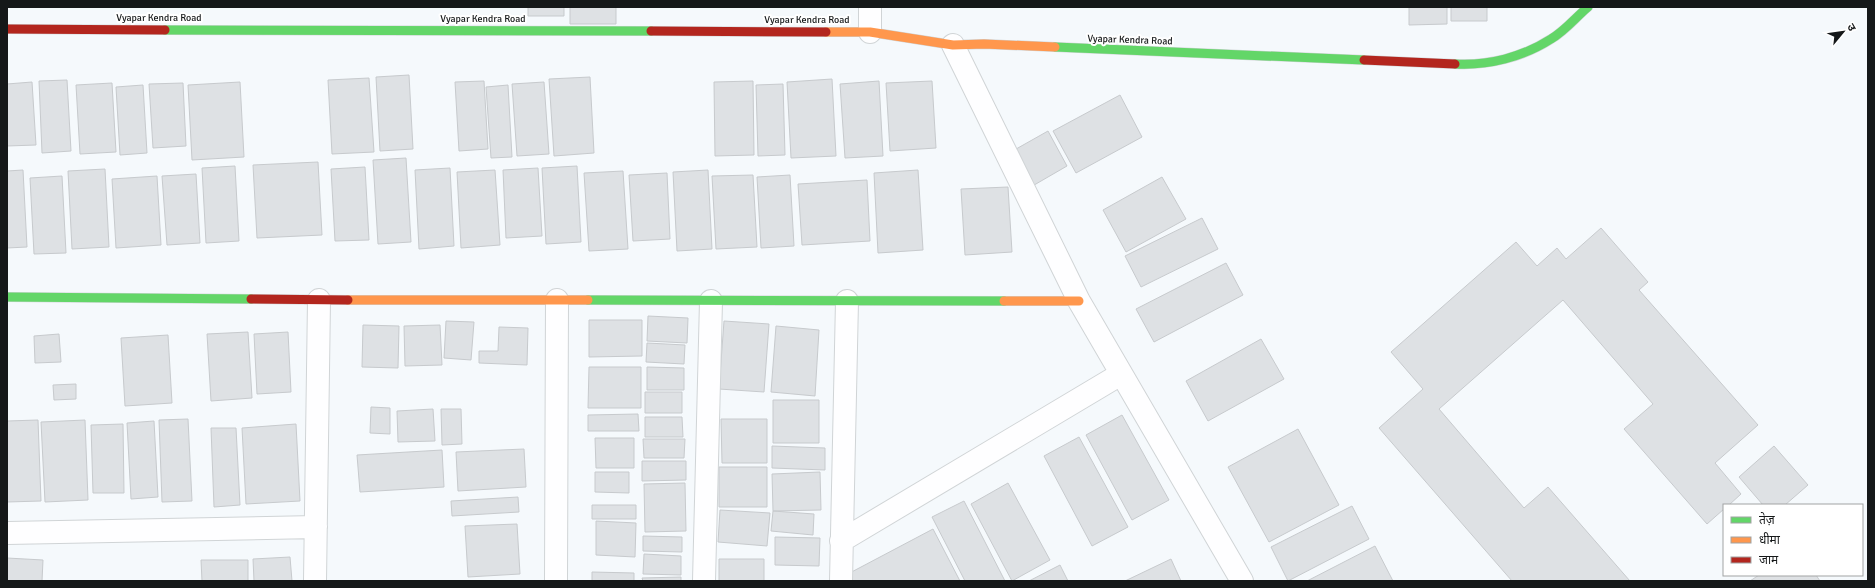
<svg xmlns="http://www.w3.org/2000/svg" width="1875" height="588" font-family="Signika,'Noto Sans Devanagari',sans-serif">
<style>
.building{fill:#dee1e4;stroke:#c7cacd}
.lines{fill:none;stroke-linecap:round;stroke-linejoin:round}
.street-casing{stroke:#d0d4d6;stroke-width:24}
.fast-casing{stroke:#d0d4d6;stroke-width:10}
.slow-casing{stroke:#d0d4d6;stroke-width:10}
.jam-casing{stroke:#d0d4d6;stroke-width:10}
.street{stroke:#fefeff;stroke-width:22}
.fast{stroke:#63d668;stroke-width:9}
.slow{stroke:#ff974d;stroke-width:9}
.jam{stroke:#b3261e;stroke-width:9}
.labels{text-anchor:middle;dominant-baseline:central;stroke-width:4;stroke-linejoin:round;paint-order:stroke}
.street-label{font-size:10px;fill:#151819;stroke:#fff}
</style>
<rect width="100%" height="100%" fill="#f5f9fc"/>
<path class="building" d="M 528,7 L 564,7 L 564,16 L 528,16 Z
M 570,7 L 616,7 L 616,24 L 570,24 Z
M 1409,7 L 1447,7 L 1447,24 L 1409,25 Z
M 1451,7 L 1487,7 L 1487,21 L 1451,21 Z
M 409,75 L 413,149 L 380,151 L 376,77 Z
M 590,77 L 594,153 L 554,156 L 549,79 Z
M 369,78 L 374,152 L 332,154 L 328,80 Z
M 832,79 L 836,156 L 791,158 L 787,82 Z
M 67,80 L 71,151 L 42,153 L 39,81 Z
M 484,81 L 488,149 L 459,151 L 455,82 Z
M 753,81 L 754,155 L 715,156 L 714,82 Z
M 879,81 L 883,156 L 845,158 L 840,84 Z
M 932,81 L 936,148 L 890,151 L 886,83 Z
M 32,82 L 36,145 L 7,146 L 7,84 Z
M 240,82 L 244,157 L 192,160 L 188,85 Z
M 544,82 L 549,154 L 517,156 L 512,84 Z
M 112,83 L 116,152 L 80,154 L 76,85 Z
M 183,83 L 186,146 L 153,148 L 149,84 Z
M 783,84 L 785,155 L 758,156 L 756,85 Z
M 143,85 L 147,153 L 120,155 L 116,87 Z
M 508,85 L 512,157 L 491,158 L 486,87 Z
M 1120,95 L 1142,137 L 1076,173 L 1053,131 Z
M 1048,131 L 1067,166 L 1029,188 L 1009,153 Z
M 406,158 L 411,242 L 378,244 L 373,160 Z
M 318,162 L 322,235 L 257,238 L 253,165 Z
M 235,166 L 239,241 L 206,243 L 202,168 Z
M 577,166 L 581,242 L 546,244 L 542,168 Z
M 365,167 L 369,240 L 335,241 L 331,169 Z
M 450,168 L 454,246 L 419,249 L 415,170 Z
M 538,168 L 542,236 L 506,238 L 503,170 Z
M 105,169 L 109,247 L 72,249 L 68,171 Z
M 23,170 L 27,247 L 7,248 L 7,171 Z
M 495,170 L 500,245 L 461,248 L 457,172 Z
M 708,170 L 712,249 L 677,251 L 673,172 Z
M 918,170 L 923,250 L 878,253 L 874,173 Z
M 623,171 L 628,249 L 589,251 L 584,173 Z
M 667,173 L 670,239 L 633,241 L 629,175 Z
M 196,174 L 200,243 L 167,245 L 162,176 Z
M 753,175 L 757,247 L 716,249 L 712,176 Z
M 790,175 L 794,246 L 761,248 L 757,177 Z
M 62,176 L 66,253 L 34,254 L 30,178 Z
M 157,176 L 161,245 L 116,248 L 112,179 Z
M 1162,177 L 1186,219 L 1126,252 L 1103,210 Z
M 867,180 L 870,241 L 802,245 L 798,184 Z
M 1008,187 L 1012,252 L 965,255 L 961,189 Z
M 1202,218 L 1218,249 L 1141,287 L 1125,256 Z
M 1601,228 L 1648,282 L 1639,290 L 1758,425 L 1715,463 L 1741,494 L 1729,505 L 1724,505 L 1724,509 L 1707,524 L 1624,429 L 1653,404 L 1563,300 L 1439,409 L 1524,508 L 1548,487 L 1630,581 L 1512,581 L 1379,428 L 1423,389 L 1391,352 L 1516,242 L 1537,266 L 1557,248 L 1566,259 Z
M 1226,263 L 1243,295 L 1154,342 L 1136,309 Z
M 648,316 L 688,318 L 687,343 L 647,341 Z
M 589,320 L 642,320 L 642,356 L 589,357 Z
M 446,321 L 474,322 L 471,360 L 444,358 Z
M 724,321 L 769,324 L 764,392 L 719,389 Z
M 363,325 L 399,326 L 398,368 L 362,367 Z
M 440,325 L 442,365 L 405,366 L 404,326 Z
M 776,326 L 819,330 L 815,396 L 771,392 Z
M 499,327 L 528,328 L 527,365 L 479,363 L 479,351 L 498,351 Z
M 248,332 L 252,398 L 211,401 L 207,334 Z
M 288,332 L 291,392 L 257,394 L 254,334 Z
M 59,334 L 61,362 L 35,363 L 34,336 Z
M 168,335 L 172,403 L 125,406 L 121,338 Z
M 1261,339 L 1284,379 L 1208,421 L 1186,381 Z
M 647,343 L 685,345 L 684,364 L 646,362 Z
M 589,367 L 641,367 L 641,408 L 588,408 Z
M 647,367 L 684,368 L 684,390 L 647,390 Z
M 76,384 L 76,399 L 54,400 L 53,385 Z
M 645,392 L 682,392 L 682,413 L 645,413 Z
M 773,400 L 819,400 L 819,443 L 773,443 Z
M 371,407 L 390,408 L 390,434 L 370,433 Z
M 433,409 L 435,441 L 398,442 L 397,411 Z
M 441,409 L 461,409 L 462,444 L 442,445 Z
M 638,414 L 639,431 L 588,431 L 588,415 Z
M 1122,415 L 1169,500 L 1132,520 L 1086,435 Z
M 645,417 L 682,417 L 683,437 L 645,437 Z
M 188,419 L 192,501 L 162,502 L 159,420 Z
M 721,419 L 767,419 L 767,463 L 722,463 Z
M 38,420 L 41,501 L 7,502 L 7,421 Z
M 85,420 L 88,500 L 45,502 L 41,422 Z
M 154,421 L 158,497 L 131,499 L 127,423 Z
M 123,424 L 124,493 L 93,493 L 91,425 Z
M 296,424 L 300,501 L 246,504 L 242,428 Z
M 211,428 L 236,428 L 240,505 L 214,507 Z
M 1298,429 L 1339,505 L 1269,542 L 1228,467 Z
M 1079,437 L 1128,527 L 1092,546 L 1044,456 Z
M 595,438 L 634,438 L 634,468 L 596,468 Z
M 643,439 L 685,439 L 684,458 L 644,458 Z
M 772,446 L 825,448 L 825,470 L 772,468 Z
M 1774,446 L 1808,485 L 1785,505 L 1763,505 L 1739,477 Z
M 524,449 L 526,487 L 458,491 L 456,452 Z
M 442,450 L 444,487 L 360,492 L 357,455 Z
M 642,461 L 686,461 L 686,480 L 642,481 Z
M 719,467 L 767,467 L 767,507 L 719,507 Z
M 595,472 L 629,472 L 629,493 L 595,492 Z
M 820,472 L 821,510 L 773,511 L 772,474 Z
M 685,483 L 686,531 L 645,532 L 644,484 Z
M 1008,483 L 1050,560 L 1012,581 L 971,504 Z
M 518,497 L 519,512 L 452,516 L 451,501 Z
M 964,501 L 1005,581 L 965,581 L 932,517 Z
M 592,505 L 636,505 L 636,519 L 592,519 Z
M 1352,506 L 1369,539 L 1288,581 L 1271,547 Z
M 720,510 L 770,513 L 767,546 L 718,542 Z
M 773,511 L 814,514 L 813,535 L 771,531 Z
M 596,521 L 636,523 L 635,557 L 596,555 Z
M 517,524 L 520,574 L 468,577 L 465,526 Z
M 933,529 L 960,581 L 846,581 L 844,576 Z
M 643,536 L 682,537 L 682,552 L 643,551 Z
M 775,537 L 820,538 L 819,566 L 775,565 Z
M 1375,546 L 1393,581 L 1307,581 Z
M 644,554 L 681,556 L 681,575 L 643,574 Z
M 290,557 L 292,581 L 254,581 L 253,559 Z
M 7,558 L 43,560 L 42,581 L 7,581 Z
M 719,559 L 764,559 L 764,581 L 719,581 Z
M 1171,559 L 1181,581 L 1125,581 Z
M 201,560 L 248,560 L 248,581 L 202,581 Z
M 1060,565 L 1068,581 L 1029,581 Z
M 592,572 L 634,573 L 634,581 L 592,581 Z
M 1759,575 L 1816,575 L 1820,581 L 1750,581 Z
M 681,577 L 681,581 L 643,581 L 642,578 Z"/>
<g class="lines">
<defs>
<path id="street" d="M 870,32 L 870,7
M 953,45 L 1079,301 L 1242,581
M 7,533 L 316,527
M 841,541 L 1121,374
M 315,581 L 319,300
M 556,581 L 557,300
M 704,581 L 711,301
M 841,581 L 847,301"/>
<path id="fast" d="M 165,30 L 651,31
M 1055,47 L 1364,60
M 1455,64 C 1488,66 1523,57 1551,39 C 1565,31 1576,17 1588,7
M 7,297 L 251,299
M 588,300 L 1004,301"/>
<path id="slow" d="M 826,32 L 870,32 L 953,45 L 984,44 L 1055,47
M 348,300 L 588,300
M 1004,301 L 1079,301"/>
<path id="jam" d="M 7,29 L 165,30
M 651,31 L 826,32
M 1364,60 L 1455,64
M 251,299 L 348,300"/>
</defs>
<use href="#street" class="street-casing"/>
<use href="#fast" class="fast-casing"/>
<use href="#slow" class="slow-casing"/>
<use href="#jam" class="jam-casing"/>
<use href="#street" class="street"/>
<use href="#fast" class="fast"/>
<use href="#slow" class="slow"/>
<use href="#jam" class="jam"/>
</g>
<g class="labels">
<g class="street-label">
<text x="159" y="18">Vyapar Kendra Road</text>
<text x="483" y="19">Vyapar Kendra Road</text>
<text x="807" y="20">Vyapar Kendra Road</text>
<text transform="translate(1130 40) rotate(2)">Vyapar Kendra Road</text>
</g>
</g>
<rect width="1875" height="588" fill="none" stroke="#151819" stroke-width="16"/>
<rect x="1723" y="504" width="140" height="72" fill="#ffffff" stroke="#a1a3a3"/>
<rect x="1731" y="517" width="20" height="6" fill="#63d668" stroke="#a1a3a3"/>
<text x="1759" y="524" font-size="12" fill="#151819">तेज़</text>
<rect x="1731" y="537" width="20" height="6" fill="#ff974d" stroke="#a1a3a3"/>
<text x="1759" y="544" font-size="12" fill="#151819">धीमा</text>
<rect x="1731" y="557" width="20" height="6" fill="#b3261e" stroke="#a1a3a3"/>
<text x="1759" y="564" font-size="12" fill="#151819">जाम</text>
<g transform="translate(1843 32) rotate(61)" stroke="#ffffff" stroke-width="3" paint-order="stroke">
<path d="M0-3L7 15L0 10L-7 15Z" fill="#151819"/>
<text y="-6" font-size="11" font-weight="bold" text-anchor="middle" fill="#151819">उ</text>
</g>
</svg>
